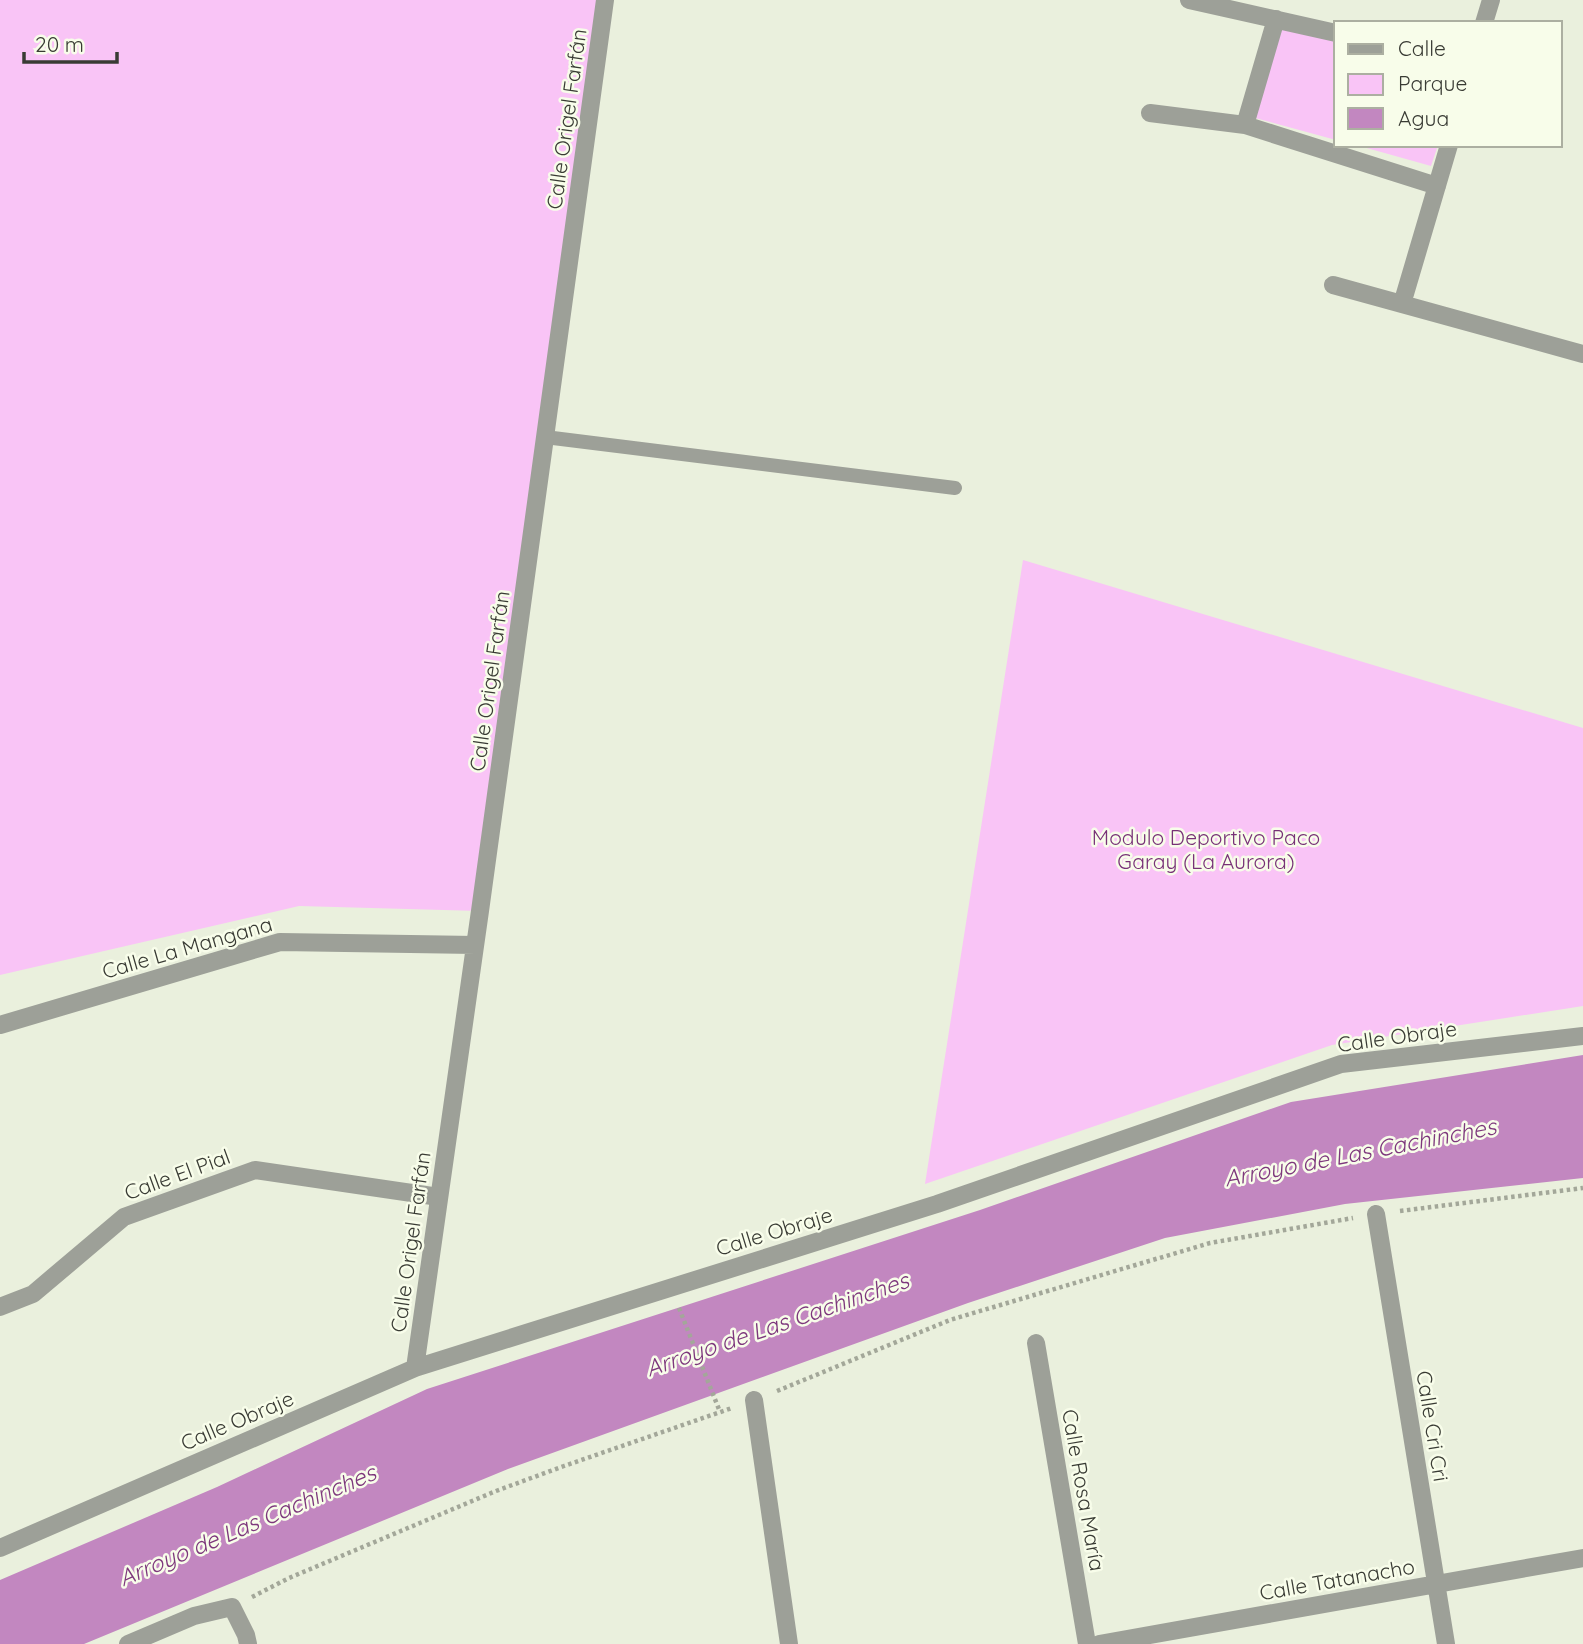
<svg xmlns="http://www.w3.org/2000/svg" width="1583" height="1644" font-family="Quicksand,sans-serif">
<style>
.green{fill:#f9c4f6}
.water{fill:#c287c0}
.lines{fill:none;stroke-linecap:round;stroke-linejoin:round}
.path{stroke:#a3a799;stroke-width:4.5;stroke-dasharray:3.5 3.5;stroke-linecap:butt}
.service{stroke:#9da098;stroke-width:14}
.minor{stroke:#9da098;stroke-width:18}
.labels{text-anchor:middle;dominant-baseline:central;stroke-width:5;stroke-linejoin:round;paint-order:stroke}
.street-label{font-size:21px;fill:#393b34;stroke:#f8fdea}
.park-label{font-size:21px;fill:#783177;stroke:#f8fdea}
.water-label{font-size:23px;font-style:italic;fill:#7d377c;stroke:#f8fdea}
</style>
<rect width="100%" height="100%" fill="#eaf0dd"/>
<path class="green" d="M 0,0 L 605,0 L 480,911 L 299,906 L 0,975 Z
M 1284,21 L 1336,36 L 1336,140 L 1248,116 Z
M 1356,145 L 1438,145 L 1431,166 Z
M 1023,560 L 1583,728 L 1583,1006 L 1332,1045 L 925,1184 Z"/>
<path class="water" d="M 1583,1055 L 1583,1178 L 1345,1204 L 1165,1238 L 968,1303 L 508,1469 L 84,1644 L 0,1644 L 0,1580 L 217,1487 L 427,1389 L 980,1210 L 1291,1102 Z"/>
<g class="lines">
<path class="path" d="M 1400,1211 L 1583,1188
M 679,1308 L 720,1412
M 777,1391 L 950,1320 L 1051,1290 L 1210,1243 L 1353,1218
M 252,1597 L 289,1578 L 496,1491 L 564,1466 L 732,1408"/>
<path class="service" d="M 545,437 L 955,488"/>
<path class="minor" d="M 1189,0 L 1336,33
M 1484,23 L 1491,0
M 1150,113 L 1245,125 L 1437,186
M 1245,125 L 1276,19
M 1333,285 L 1583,354
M 1402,304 L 1449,145
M 0,1025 L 280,942 L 475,945
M 1376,1214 L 1446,1644
M 0,1307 L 33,1294 L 124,1217 L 255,1170 L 439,1197
M 1036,1343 L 1087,1644
M 415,1368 L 480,911 L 605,0
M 754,1400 L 789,1644
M 0,1548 L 415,1368 L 937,1204 L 1341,1064 L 1583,1036
M 128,1644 L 194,1616 L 232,1607 L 246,1635 L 248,1644
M 1099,1644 L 1583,1558"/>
</g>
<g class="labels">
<g class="street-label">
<text transform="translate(566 119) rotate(-82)">Calle Origel Farfán</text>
<text transform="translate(489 681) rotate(-82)">Calle Origel Farfán</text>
<text transform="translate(187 947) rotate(-16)">Calle La Mangana</text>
<text transform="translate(1397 1036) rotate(-8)">Calle Obraje</text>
<text transform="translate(177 1174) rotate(-20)">Calle El Pial</text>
<text transform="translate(774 1231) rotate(-17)">Calle Obraje</text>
<text transform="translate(410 1242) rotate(-82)">Calle Origel Farfán</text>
<text transform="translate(237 1420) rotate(-23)">Calle Obraje</text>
<text transform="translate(1433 1426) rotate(81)">Calle Cri Cri</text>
<text transform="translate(1084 1490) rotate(80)">Calle Rosa María</text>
<text transform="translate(1337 1579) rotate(-10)">Calle Tatanacho</text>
</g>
<g class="park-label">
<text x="1206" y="837">Modulo Deportivo Paco<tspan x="1206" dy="24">Garay (La Aurora)</tspan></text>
</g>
<g class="water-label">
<text transform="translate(1360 1152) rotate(-11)">Arroyo de Las Cachinches</text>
<text transform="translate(777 1324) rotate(-19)">Arroyo de Las Cachinches</text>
<text transform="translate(247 1525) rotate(-23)">Arroyo de Las Cachinches</text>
</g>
</g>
<rect x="1334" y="21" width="228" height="126" fill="#f8fdea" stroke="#acafa1" stroke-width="2"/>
<rect x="1348" y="44" width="35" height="10" fill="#9da098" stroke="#acafa1" stroke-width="2"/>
<text x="1398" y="56" font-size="21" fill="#393b34">Calle</text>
<rect x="1348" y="74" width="35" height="21" fill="#f9c4f6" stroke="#acafa1" stroke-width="2"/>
<text x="1398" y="91" font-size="21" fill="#393b34">Parque</text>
<rect x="1348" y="108" width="35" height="21" fill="#c287c0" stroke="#acafa1" stroke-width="2"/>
<text x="1398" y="126" font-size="21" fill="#393b34">Agua</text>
<path d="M24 52v10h93v-10" fill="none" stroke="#393b34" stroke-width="3.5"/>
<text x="35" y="52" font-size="21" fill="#393b34" stroke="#f8fdea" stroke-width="5" paint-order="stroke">20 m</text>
</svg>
